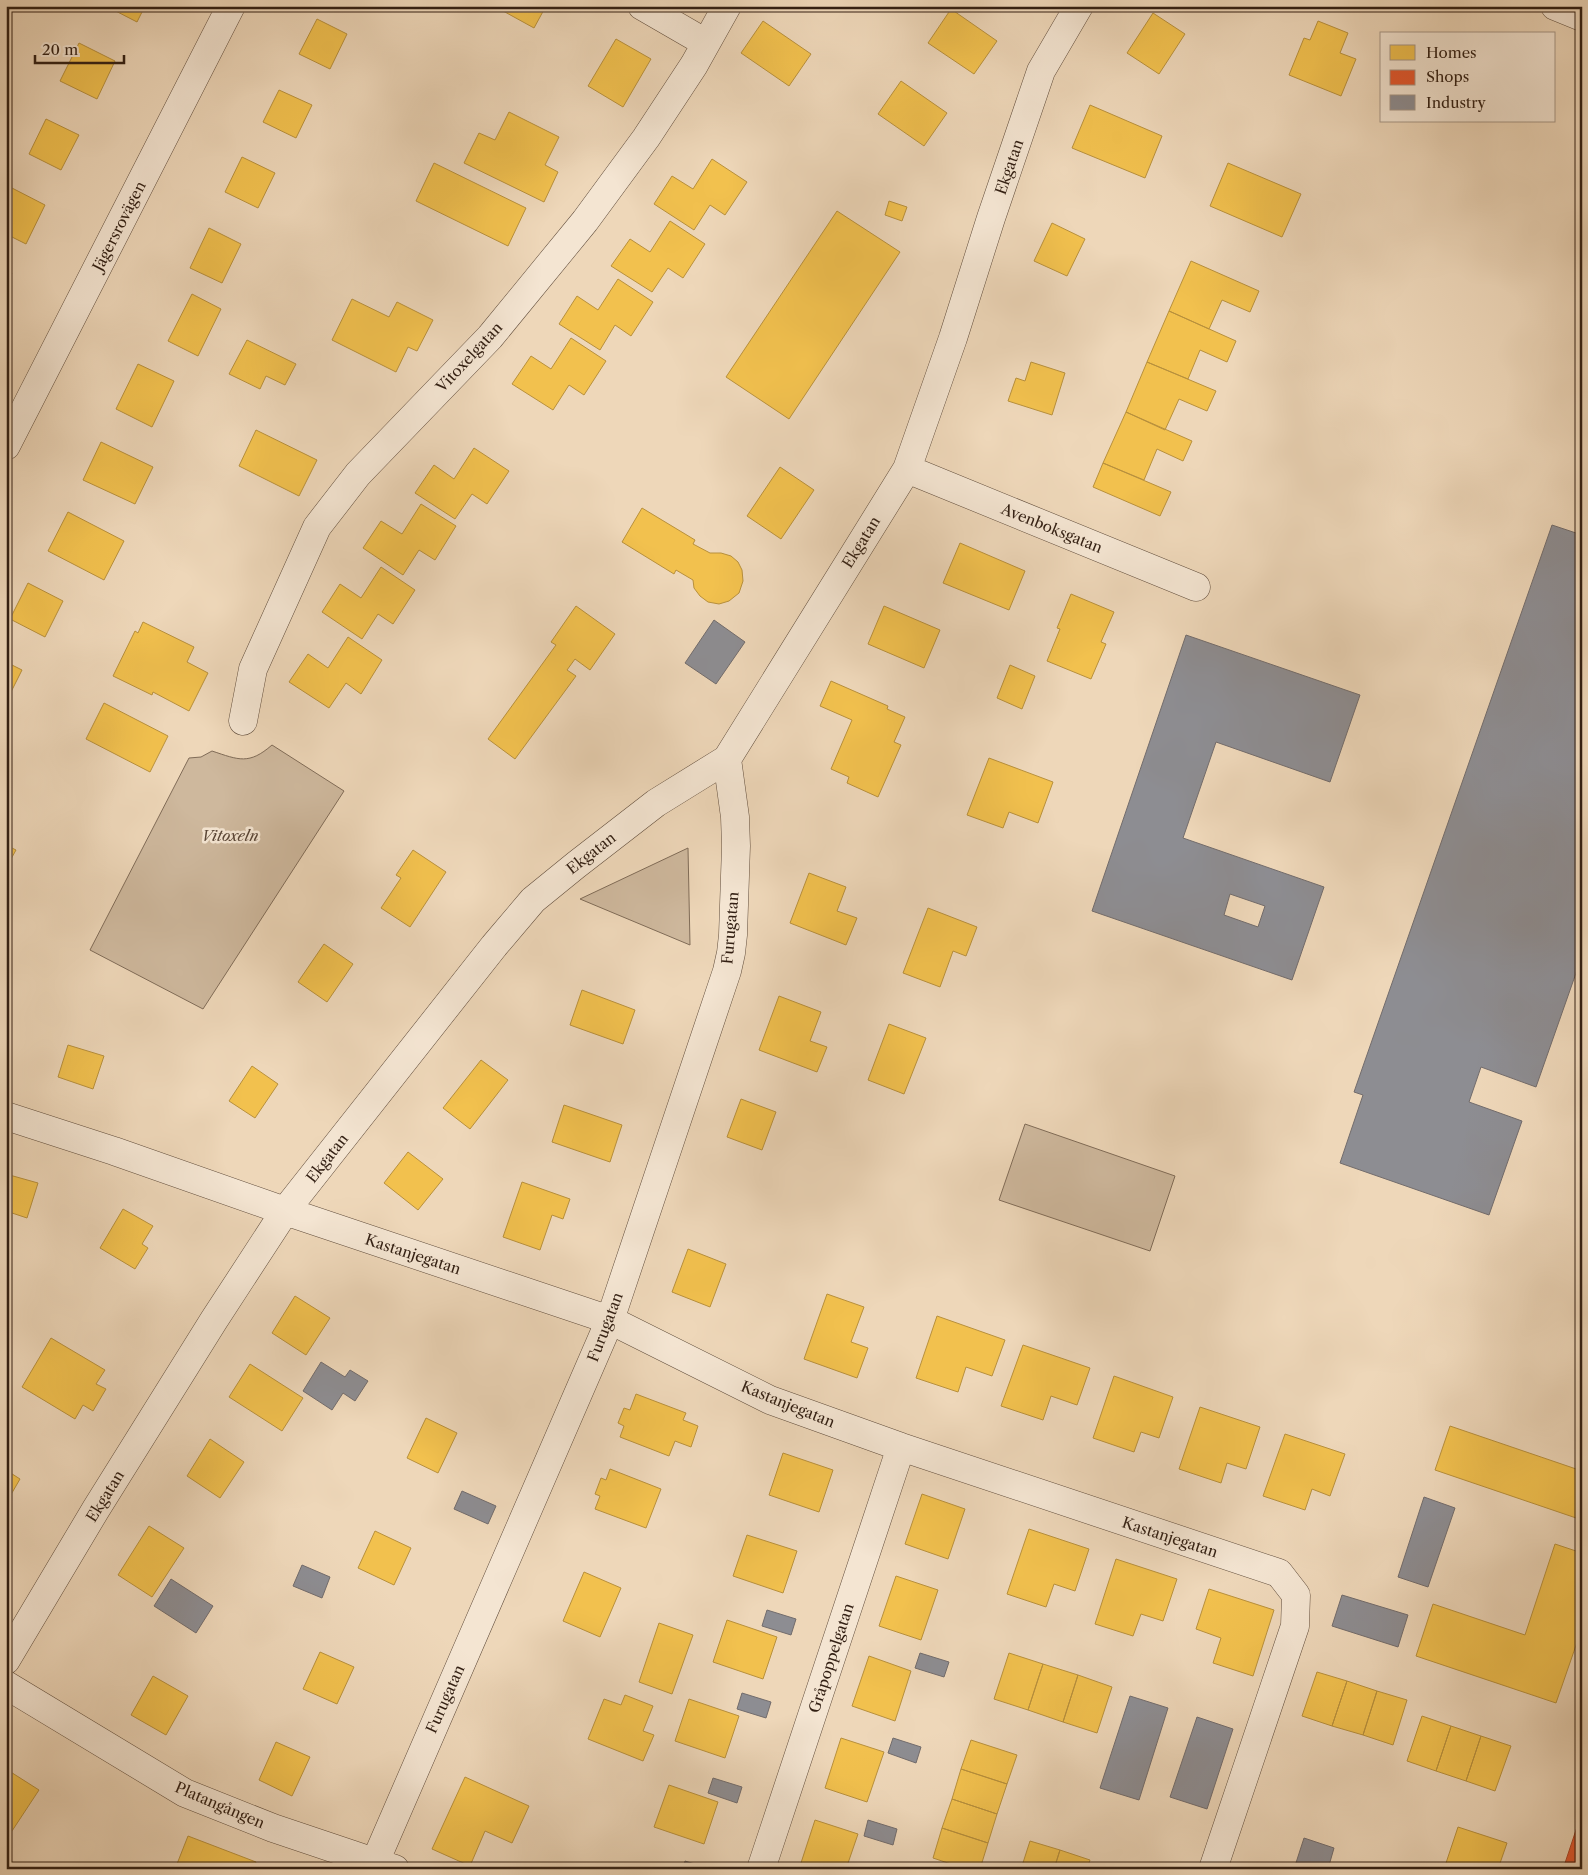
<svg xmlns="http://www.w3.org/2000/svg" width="1588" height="1875" font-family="'Libre Caslon Text',serif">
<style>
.green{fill:#ceb89d;stroke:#806c58}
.homes{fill:#f2c14e;stroke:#b8903c}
.shops{fill:#e4572e;stroke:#af4626}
.industry{fill:#8d8d92;stroke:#726c6c;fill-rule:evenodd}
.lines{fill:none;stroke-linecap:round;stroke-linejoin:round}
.minor-casing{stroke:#614d3c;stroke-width:29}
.minor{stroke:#f4e5d2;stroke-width:28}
.labels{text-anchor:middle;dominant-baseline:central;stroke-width:5;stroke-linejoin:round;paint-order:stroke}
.street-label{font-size:15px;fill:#321f13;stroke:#f4e5d2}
.park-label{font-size:15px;font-style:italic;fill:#594536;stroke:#f4e5d2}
</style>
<rect width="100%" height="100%" fill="#eed7b9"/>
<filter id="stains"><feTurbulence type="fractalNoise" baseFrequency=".004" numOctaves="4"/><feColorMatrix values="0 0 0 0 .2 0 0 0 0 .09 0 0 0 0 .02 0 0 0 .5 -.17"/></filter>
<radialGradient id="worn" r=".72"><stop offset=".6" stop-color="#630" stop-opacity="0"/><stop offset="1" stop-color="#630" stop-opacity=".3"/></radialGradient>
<path class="green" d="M 272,745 L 344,791 L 203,1009 L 90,950 L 189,758 L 201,757 L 212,751 C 239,760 249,765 272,745 Z
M 688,848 L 690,945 L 580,899 Z
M 1025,1124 L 1175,1176 L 1150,1251 L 999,1200 Z"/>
<path class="homes" d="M 106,6 L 145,6 L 137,22 Z
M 494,6 L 546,6 L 534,28 Z
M 951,9 L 997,41 L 974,74 L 928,43 Z
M 1153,13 L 1185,34 L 1159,74 L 1127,53 Z
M 317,19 L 347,34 L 330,69 L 299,54 Z
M 763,21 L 811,54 L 789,86 L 741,53 Z
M 1318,21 L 1348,33 L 1340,53 L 1356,59 L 1341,96 L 1289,75 L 1304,38 L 1310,40 Z
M 616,39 L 651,59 L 623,107 L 588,86 Z
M 79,43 L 115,61 L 97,99 L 60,81 Z
M 901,81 L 947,113 L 924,146 L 878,114 Z
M 279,90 L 312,105 L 296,138 L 263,122 Z
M 1090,105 L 1162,136 L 1145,178 L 1072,148 Z
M 509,112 L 559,137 L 545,165 L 558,172 L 544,202 L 464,163 L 479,133 L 495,140 Z
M 46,119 L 79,135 L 61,170 L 29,154 Z
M 242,157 L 275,173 L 258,208 L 225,192 Z
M 712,159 L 747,182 L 725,215 L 710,205 L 694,230 L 654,204 L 672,176 L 693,189 Z
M 434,163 L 526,208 L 508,246 L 416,201 Z
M 1228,163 L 1301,194 L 1282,237 L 1210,206 Z
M 12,188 L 45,205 L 26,244 L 6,234 L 6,200 Z
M 889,201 L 907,207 L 902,221 L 885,215 Z
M 837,211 L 900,252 L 789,419 L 726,377 Z
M 670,221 L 705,244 L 683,278 L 668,268 L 652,292 L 611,266 L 630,239 L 650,252 Z
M 1052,223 L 1085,239 L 1067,276 L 1034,261 Z
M 209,228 L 241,244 L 222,283 L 190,268 Z
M 1191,261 L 1259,291 L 1250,312 L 1222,300 L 1209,329 L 1169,311 Z
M 6,270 L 12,273 L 6,285 Z
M 618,279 L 653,302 L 631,336 L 615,325 L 600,350 L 559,324 L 577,296 L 598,310 Z
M 192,294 L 221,309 L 198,356 L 168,341 Z
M 352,299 L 389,317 L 397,302 L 433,320 L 417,351 L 408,347 L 396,372 L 332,340 Z
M 1169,311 L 1236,341 L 1227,362 L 1200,350 L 1188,379 L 1147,362 Z
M 571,338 L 606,361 L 584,395 L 569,385 L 553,410 L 512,384 L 531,356 L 551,369 Z
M 247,340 L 296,364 L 285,385 L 266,376 L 260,389 L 229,374 Z
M 1031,362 L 1065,373 L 1052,415 L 1008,401 L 1016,378 L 1025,381 Z
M 1147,362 L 1216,391 L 1207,411 L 1179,399 L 1165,430 L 1126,412 Z
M 138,364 L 174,381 L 152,427 L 116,409 Z
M 1126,412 L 1192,441 L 1183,461 L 1157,449 L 1144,480 L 1103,463 Z
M 256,430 L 317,460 L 299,496 L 239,466 Z
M 101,442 L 153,467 L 135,504 L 83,480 Z
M 474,448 L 509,471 L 487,504 L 472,494 L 455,519 L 415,493 L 434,465 L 454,479 Z
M 1103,463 L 1171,492 L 1160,516 L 1093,487 Z
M 780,467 L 814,490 L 781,539 L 747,516 Z
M 421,504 L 456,526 L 435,560 L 419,550 L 403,575 L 363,548 L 381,521 L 402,534 Z
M 642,508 L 695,540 L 693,544 L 710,553 L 721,553 L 731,556 L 738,562 L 742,570 L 743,581 L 739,593 L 729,601 L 719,604 L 708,602 L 700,596 L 694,588 L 693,580 L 676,570 L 674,574 L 622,542 Z
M 68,512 L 124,541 L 104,580 L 48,551 Z
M 960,543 L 1025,571 L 1009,610 L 943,583 Z
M 381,567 L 415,590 L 393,624 L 378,614 L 362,639 L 322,612 L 340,584 L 361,598 Z
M 28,583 L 63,601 L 45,637 L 10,619 Z
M 1071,594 L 1114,612 L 1101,642 L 1106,644 L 1091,679 L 1047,661 L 1060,629 L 1057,628 Z
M 576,606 L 615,634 L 590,670 L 575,659 L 567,670 L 576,676 L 515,759 L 488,739 L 556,645 L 551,642 Z
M 884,606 L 940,630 L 924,668 L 868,644 Z
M 143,622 L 194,647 L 187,662 L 208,673 L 189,711 L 153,692 L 152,695 L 113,676 L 135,631 L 138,633 Z
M 348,637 L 382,660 L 361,694 L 346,683 L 329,708 L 289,682 L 308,654 L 328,668 Z
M 6,662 L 22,670 L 6,702 Z
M 1010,665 L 1035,676 L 1022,709 L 997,698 Z
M 831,681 L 888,706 L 887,709 L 905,717 L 894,742 L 901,745 L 878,797 L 847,783 L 849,777 L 831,769 L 852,720 L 820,706 Z
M 104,703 L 168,736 L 150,772 L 86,739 Z
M 989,758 L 1053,782 L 1038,823 L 1009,812 L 1003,828 L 967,815 Z
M 6,845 L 16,850 L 6,868 Z
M 413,850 L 446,872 L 410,927 L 381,908 L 401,878 L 396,875 Z
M 809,873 L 846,887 L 837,911 L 857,918 L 846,945 L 790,923 Z
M 928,908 L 977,927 L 966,956 L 953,951 L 940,987 L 903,973 Z
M 324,944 L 353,964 L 327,1002 L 298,982 Z
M 582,990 L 635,1010 L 623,1044 L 570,1025 Z
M 779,996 L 821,1012 L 810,1041 L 827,1047 L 817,1072 L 759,1050 Z
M 889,1024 L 926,1038 L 904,1094 L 868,1080 Z
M 68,1045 L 104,1056 L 93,1089 L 58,1077 Z
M 481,1060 L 508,1080 L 470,1129 L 443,1108 Z
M 252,1066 L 278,1084 L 255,1118 L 229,1101 Z
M 741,1099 L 776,1112 L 762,1150 L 727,1137 Z
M 564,1105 L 622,1125 L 610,1162 L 552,1142 Z
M 408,1152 L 443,1179 L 418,1210 L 384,1183 Z
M 6,1174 L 38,1183 L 27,1218 L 6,1211 Z
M 522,1182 L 570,1199 L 563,1219 L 552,1215 L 540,1250 L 503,1237 Z
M 123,1209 L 153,1226 L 142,1244 L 148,1248 L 135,1269 L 100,1248 Z
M 688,1249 L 726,1264 L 710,1307 L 672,1292 Z
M 827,1294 L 864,1307 L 851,1342 L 868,1348 L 857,1378 L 804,1359 Z
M 295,1296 L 330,1318 L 306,1355 L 272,1333 Z
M 937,1316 L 1005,1340 L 992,1376 L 966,1367 L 958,1392 L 916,1378 Z
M 51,1338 L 105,1370 L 96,1384 L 106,1389 L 93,1411 L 83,1405 L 75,1419 L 22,1387 Z
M 1023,1345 L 1090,1368 L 1077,1405 L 1051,1396 L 1043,1420 L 1001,1406 Z
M 250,1364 L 303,1398 L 282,1431 L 229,1397 Z
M 1114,1376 L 1173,1397 L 1159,1438 L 1141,1432 L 1134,1452 L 1093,1438 Z
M 636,1394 L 686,1413 L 683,1420 L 698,1426 L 691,1447 L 675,1441 L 669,1456 L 620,1437 L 624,1426 L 618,1423 L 624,1408 L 630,1410 Z
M 1200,1407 L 1260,1427 L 1246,1469 L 1227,1463 L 1221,1483 L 1179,1469 Z
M 426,1418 L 457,1433 L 438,1473 L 407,1458 Z
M 1450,1426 L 1582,1471 L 1582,1520 L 1435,1470 Z
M 1285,1434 L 1345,1454 L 1330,1496 L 1312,1489 L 1305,1510 L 1263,1496 Z
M 210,1439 L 244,1462 L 220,1498 L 187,1476 Z
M 783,1453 L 833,1470 L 819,1512 L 769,1495 Z
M 610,1469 L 661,1489 L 646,1528 L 595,1509 L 600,1496 L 595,1494 L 601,1478 L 606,1480 Z
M 6,1470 L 20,1479 L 9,1498 L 6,1496 Z
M 922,1494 L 965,1509 L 948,1559 L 905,1544 Z
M 149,1526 L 184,1548 L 152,1597 L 118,1575 Z
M 1029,1529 L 1089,1549 L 1075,1591 L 1054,1584 L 1046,1607 L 1007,1594 Z
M 375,1531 L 411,1548 L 394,1585 L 358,1568 Z
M 747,1535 L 797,1551 L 783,1593 L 733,1576 Z
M 1555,1544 L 1582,1553 L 1582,1628 L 1556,1703 L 1416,1656 L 1433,1604 L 1525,1635 Z
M 1116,1559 L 1177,1579 L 1163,1621 L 1141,1614 L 1133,1636 L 1095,1624 Z
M 584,1572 L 621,1588 L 600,1637 L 563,1621 Z
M 896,1576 L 938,1590 L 921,1640 L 879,1626 Z
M 1209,1589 L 1274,1610 L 1253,1676 L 1213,1663 L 1221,1638 L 1196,1629 Z
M 727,1620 L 777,1637 L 763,1679 L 713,1662 Z
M 659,1623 L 693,1635 L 672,1694 L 639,1682 Z
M 320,1652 L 354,1667 L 337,1704 L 303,1689 Z
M 1009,1653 L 1043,1664 L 1028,1710 L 994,1699 Z
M 869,1656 L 911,1671 L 895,1721 L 852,1706 Z
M 1043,1664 L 1078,1675 L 1063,1722 L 1028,1710 Z
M 1317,1672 L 1347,1681 L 1332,1726 L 1302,1716 Z
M 1078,1675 L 1112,1687 L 1097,1733 L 1063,1722 Z
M 153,1676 L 188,1696 L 166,1735 L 131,1715 Z
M 1347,1681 L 1377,1691 L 1363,1735 L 1332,1726 Z
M 1377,1691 L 1407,1700 L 1393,1745 L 1363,1735 Z
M 625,1695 L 653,1706 L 643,1731 L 654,1735 L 643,1761 L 588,1739 L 604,1699 L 621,1705 Z
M 689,1699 L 739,1716 L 725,1758 L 675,1741 Z
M 1422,1716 L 1451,1726 L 1436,1771 L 1407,1761 Z
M 1451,1726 L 1481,1736 L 1466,1781 L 1436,1771 Z
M 1481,1736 L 1511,1746 L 1495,1791 L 1466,1781 Z
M 841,1738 L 884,1752 L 867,1802 L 825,1788 Z
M 971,1740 L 1017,1755 L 1007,1784 L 961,1769 Z
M 276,1742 L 310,1757 L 292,1796 L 259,1780 Z
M 6,1769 L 39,1790 L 10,1834 L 6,1832 Z
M 961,1769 L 1007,1784 L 997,1814 L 952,1799 Z
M 465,1777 L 529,1806 L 512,1843 L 485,1831 L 470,1866 L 432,1849 Z
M 669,1785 L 718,1802 L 704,1844 L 654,1827 Z
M 952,1799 L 997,1814 L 988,1843 L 942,1828 Z
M 815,1820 L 858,1834 L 846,1869 L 799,1869 Z
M 1458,1827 L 1507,1843 L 1498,1869 L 1444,1869 Z
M 942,1828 L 988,1843 L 980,1869 L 966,1869 L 933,1858 Z
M 188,1836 L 256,1862 L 254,1869 L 175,1869 Z
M 1030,1841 L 1060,1850 L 1054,1869 L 1021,1869 Z
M 1060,1850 L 1090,1860 L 1087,1869 L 1054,1869 Z"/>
<path class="shops" d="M 1582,1812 L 1582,1869 L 1563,1869 Z"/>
<path class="industry" d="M 1552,525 L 1582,535 L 1582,956 L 1536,1087 L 1481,1067 L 1469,1102 L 1522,1121 L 1489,1215 L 1340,1163 L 1363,1095 L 1354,1092 Z
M 714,620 L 745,642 L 716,684 L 685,663 Z
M 1186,635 L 1360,695 L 1330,782 L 1216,742 L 1183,838 L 1324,887 L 1292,980 L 1092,911 ZM 1230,894 L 1265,906 L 1258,927 L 1224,915 Z
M 321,1362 L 345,1377 L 350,1370 L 368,1381 L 355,1401 L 343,1393 L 332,1410 L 303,1391 Z
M 462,1491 L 496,1506 L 488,1524 L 454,1509 Z
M 1424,1497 L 1455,1508 L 1428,1587 L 1398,1577 Z
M 302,1565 L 330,1577 L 322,1598 L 293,1586 Z
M 171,1579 L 213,1606 L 196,1633 L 154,1606 Z
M 1342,1595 L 1408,1615 L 1398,1647 L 1332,1626 Z
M 767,1610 L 796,1619 L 791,1635 L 762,1626 Z
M 920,1653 L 949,1662 L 944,1677 L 915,1668 Z
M 742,1693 L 771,1702 L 766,1718 L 737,1709 Z
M 1130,1696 L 1168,1708 L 1139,1800 L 1100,1788 Z
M 1197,1717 L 1233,1729 L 1207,1809 L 1170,1797 Z
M 893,1738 L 921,1747 L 916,1763 L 888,1753 Z
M 713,1778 L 742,1787 L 737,1803 L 708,1793 Z
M 868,1820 L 897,1829 L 893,1845 L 864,1836 Z
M 1304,1838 L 1334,1848 L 1328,1869 L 1294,1869 Z
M 685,1861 L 711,1869 L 683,1869 Z"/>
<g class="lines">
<defs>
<path id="minor" d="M 642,6 L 706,43
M 1555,6 L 1582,17
M 6,446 L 231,6
M 907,469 L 1196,587
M 243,721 L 253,669 L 317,527 L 358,474 L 490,337 L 585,221 L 646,138 L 694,65 L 727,6
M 6,1116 L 114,1151 L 285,1211 L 610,1320 L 770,1400 L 901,1447 L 1279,1573 L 1296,1595 L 1295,1626 L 1213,1869
M 6,1660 L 96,1509 L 214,1320 L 285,1211 L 494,946 L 533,900 L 576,865 L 656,803 L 727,759 L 907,469 L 953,338 L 991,218 L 1041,71 L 1079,6
M 6,1685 L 185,1793 L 273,1828 L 395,1869
M 372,1869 L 610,1320 L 727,971 L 731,953 L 733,935 L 736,846 L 735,817 L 727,759
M 761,1869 L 901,1447"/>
</defs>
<use href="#minor" class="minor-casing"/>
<use href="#minor" class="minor"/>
</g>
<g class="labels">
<g class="street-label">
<text transform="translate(1009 167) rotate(-71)">Ekgatan</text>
<text transform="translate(119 226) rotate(-63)">Jägersrovägen</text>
<text transform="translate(469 357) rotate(-47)">Vitoxelgatan</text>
<text transform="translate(1052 528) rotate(22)">Avenboksgatan</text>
<text transform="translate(861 542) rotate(-58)">Ekgatan</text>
<text transform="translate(591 853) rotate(-38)">Ekgatan</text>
<text transform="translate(730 928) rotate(-85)">Furugatan</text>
<text transform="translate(327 1158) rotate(-52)">Ekgatan</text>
<text transform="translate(413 1254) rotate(18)">Kastanjegatan</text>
<text transform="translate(605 1327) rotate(-69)">Furugatan</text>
<text transform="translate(788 1404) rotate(22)">Kastanjegatan</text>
<text transform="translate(105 1496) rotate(-58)">Ekgatan</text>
<text transform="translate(1170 1537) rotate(18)">Kastanjegatan</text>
<text transform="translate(831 1658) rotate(-72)">Gråpoppelgatan</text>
<text transform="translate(445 1699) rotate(-66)">Furugatan</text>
<text transform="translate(220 1805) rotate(23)">Platangången</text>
</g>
<g class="park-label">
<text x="230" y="835">Vitoxeln</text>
</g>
</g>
<rect width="1588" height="1875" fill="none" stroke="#eed7b9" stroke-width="25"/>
<rect x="8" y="8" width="1573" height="1860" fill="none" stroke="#321f13" stroke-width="2.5"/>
<rect x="12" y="12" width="1563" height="1850" fill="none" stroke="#321f13"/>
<rect x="1380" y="32" width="175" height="90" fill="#f4e5d2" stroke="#a69686"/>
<rect x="1390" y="45" width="25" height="15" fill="#f2c14e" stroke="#a69686"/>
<text x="1426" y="58" font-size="15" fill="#321f13">Homes</text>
<rect x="1390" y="70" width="25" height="15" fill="#e4572e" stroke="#a69686"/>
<text x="1426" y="82" font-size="15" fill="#321f13">Shops</text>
<rect x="1390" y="95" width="25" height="15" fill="#8d8d92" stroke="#a69686"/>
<text x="1426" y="108" font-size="15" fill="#321f13">Industry</text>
<path d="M35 55v8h89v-8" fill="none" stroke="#321f13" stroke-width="2.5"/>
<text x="42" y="55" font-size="15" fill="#321f13" stroke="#f4e5d2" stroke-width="4" paint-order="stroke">20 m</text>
<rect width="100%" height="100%" filter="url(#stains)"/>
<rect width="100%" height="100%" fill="url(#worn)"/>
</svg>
